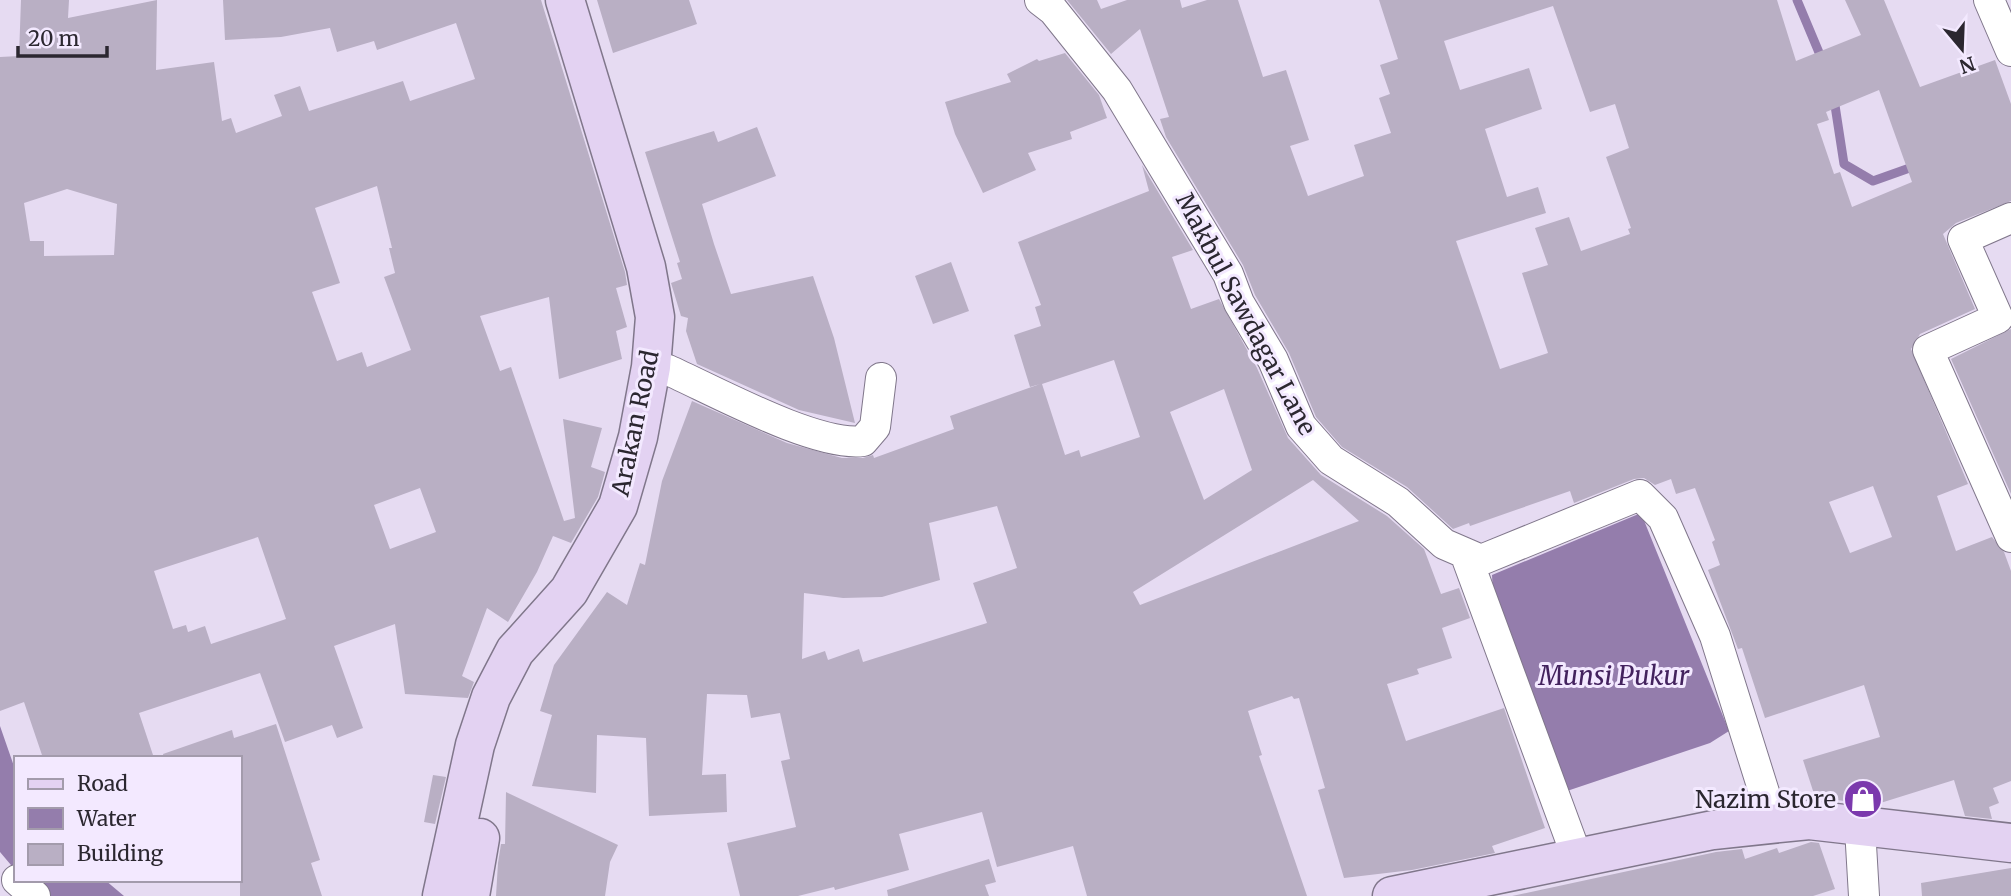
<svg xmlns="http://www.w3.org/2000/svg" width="2011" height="896" font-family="Merriweather,serif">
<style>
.water{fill:#947dac}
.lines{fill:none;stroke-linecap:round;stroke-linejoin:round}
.stream{stroke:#947dac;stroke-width:9}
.building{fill:#b9afc4;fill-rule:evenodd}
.street-casing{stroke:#80778b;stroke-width:32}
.secondary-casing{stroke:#80778b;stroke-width:41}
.street{stroke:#fff;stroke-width:30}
.secondary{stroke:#e3d2f2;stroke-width:38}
.labels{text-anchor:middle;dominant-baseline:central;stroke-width:6;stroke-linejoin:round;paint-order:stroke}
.street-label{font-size:24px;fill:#2b2730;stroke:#f3e9ff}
.poi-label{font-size:24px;fill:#2b2730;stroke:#f3e9ff;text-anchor:end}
.water-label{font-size:26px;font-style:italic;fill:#43225e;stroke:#f3e9ff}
</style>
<rect width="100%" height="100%" fill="#e6dbf2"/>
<path class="water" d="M 1641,513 L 1729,731 L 1710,743 L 1564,792 L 1493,594 L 1492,575 Z
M 0,726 L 16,772 L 16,871 L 0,852 Z
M 27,880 L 105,880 L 124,896 L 47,896 Z"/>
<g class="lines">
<path class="stream" d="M 1797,0 L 1823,62
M 1834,99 L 1844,164 L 1873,181 L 1918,165"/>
</g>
<path class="building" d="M 21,0 L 69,0 L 68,18 L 157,0 L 156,70 L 214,62 L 222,121 L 231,118 L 236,133 L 282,116 L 274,95 L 300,86 L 309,111 L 403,81 L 410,101 L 475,79 L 456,23 L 377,50 L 374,41 L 337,52 L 330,28 L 281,37 L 225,40 L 223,0 L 541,0 L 625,272 L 627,285 L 616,288 L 627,327 L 616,331 L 622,359 L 559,379 L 549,297 L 480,316 L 500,371 L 511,367 L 564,521 L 575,518 L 563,419 L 602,428 L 591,467 L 605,472 L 598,497 L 571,543 L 553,536 L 537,572 L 508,622 L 487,608 L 462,676 L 474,682 L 468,698 L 405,694 L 395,624 L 334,646 L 363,728 L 337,738 L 332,725 L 285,742 L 260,673 L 139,713 L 154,758 L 43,758 L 24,702 L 0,711 L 0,57 L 19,56 ZM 377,186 L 392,248 L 389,248 L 395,273 L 384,277 L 411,350 L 367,367 L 362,352 L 337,361 L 312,292 L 340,283 L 315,208 ZM 67,189 L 117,204 L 114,255 L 44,256 L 44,241 L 30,241 L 24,203 ZM 420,488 L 436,532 L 390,549 L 374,505 ZM 258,537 L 286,619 L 211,644 L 205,626 L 188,632 L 186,625 L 173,629 L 154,571 Z
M 597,0 L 689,0 L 697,24 L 613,53 Z
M 1067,0 L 1097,0 L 1101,9 L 1127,0 L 1180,0 L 1182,8 L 1207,0 L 1238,0 L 1263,77 L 1286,70 L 1309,140 L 1290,146 L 1308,196 L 1364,176 L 1354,145 L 1391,133 L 1379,98 L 1390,94 L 1380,65 L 1398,59 L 1379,0 L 1777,0 L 1796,61 L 1861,35 L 1845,0 L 1884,0 L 1920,87 L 1995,60 L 2011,104 L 2011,201 L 1956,223 L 1943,234 L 1975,309 L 1920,334 L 1911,349 L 1968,484 L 1937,496 L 1956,551 L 1992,537 L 2004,552 L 2011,571 L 2011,781 L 1993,788 L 1999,803 L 1989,807 L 1992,819 L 1965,816 L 1954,780 L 1874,805 L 1815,797 L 1803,760 L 1880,737 L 1864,685 L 1765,718 L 1742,648 L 1738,649 L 1708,570 L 1720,565 L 1712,542 L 1715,540 L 1695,488 L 1676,494 L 1671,479 L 1655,485 L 1644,478 L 1634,479 L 1574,503 L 1570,491 L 1470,526 L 1469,523 L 1453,529 L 1407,487 L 1342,447 L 1316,417 L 1289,353 L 1255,295 L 1243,265 L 1166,137 L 1160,119 L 1169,117 L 1140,29 L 1111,54 ZM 1553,6 L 1590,112 L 1615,104 L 1629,148 L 1606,157 L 1631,228 L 1628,229 L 1630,234 L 1581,251 L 1569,217 L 1535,228 L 1548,265 L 1522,273 L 1548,353 L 1500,369 L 1456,241 L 1546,213 L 1538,187 L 1507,197 L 1485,129 L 1542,109 L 1529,68 L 1460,90 L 1444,41 ZM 1879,90 L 1912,182 L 1852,207 L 1840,172 L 1834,174 L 1817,124 L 1829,120 L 1826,112 ZM 1873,486 L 1892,537 L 1850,553 L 1829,502 Z
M 1065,53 L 1099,95 L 1107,118 L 1070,132 L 1072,139 L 1028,153 L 1036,170 L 983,193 L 955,134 L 945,102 L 1011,82 L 1007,74 L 1037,59 L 1039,61 Z
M 757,127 L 776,176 L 702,204 L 714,244 L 731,294 L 813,276 L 834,338 L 855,423 L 799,410 L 697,364 L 686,331 L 688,318 L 681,316 L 671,283 L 682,279 L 677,263 L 680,262 L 645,152 L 714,131 L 718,142 Z
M 1142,165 L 1193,250 L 1172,257 L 1191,309 L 1219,299 L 1257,368 L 1288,438 L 1321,475 L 1387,516 L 1424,549 L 1441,594 L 1459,588 L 1470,618 L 1442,628 L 1452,658 L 1417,669 L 1419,674 L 1387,684 L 1406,741 L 1504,708 L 1545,828 L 1492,846 L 1495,853 L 1412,870 L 1344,878 L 1318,790 L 1325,788 L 1299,698 L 1294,699 L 1292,696 L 1248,711 L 1262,755 L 1259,756 L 1307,896 L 1087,896 L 1073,846 L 997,867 L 982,812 L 899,834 L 909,870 L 835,890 L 834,887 L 798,896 L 740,896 L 727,843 L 796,827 L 781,761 L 790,759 L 780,713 L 751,718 L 747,695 L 707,694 L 702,775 L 726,774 L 727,812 L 649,816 L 646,738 L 597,735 L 596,793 L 532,786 L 552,715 L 540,711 L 554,665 L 607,592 L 627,605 L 640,563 L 645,565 L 662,481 L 692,401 L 787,443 L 842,458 L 863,458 L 873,455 L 874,458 L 954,429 L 950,416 L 1040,384 L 1030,387 L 1014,335 L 1041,326 L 1035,307 L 1041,305 L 1018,242 L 1149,191 ZM 1114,360 L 1140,437 L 1081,457 L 1079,450 L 1065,455 L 1042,384 ZM 1224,389 L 1252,470 L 1204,500 L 1170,412 ZM 1313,480 L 1359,521 L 1140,605 L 1133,592 ZM 997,506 L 1017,568 L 973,583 L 987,623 L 863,662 L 859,649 L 828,660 L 825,651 L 802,659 L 804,593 L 843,598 L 882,597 L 940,580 L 929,523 Z
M 951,262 L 969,311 L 933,324 L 915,276 Z
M 2011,329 L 2011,494 L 1951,359 Z
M 276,724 L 320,860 L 311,863 L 322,896 L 240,896 L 240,758 L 164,758 L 163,754 L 232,730 L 234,738 Z
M 433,775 L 446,777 L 435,824 L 424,822 Z
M 506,792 L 618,845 L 610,862 L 605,896 L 496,896 L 498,863 L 501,844 L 505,844 Z
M 1811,842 L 1819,843 L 1835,889 L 1813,896 L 1512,896 L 1716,852 L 1742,849 L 1745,859 L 1777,848 L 1779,853 Z
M 989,859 L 996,882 L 985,885 L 989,896 L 888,896 L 887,890 Z
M 2011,868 L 2011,896 L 1922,896 L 1921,883 Z"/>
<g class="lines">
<defs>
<path id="street" d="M 1040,0 L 1053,10 L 1117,90 L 1228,274 L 1239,303 L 1273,360 L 1301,426 L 1331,460 L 1398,502 L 1444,544 L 1481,560 L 1640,495 L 1663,518 L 1715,636 L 1774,824
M 1989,0 L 2011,51
M 2011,218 L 1963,239 L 1998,318 L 1928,350 L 2011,537
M 668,370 C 715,391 816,447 863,441 L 875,427 L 881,378
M 1465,553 L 1577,857
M 1860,828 L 1864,896
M 17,880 L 35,896"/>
<path id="secondary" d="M 442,896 L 475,745 L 491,697 L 515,651 L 569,591 L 618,506 L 638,437 L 651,367 L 655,317 L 646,267 L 565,0
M 470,896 L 480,838
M 1392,896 L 1713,830 L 1809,820 L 2011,843"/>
</defs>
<use href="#street" class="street-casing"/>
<use href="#secondary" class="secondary-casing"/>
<use href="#street" class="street"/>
<use href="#secondary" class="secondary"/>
</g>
<defs>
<symbol id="shop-disc" viewBox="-11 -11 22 22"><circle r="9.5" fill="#7b39ad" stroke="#f3e9ff"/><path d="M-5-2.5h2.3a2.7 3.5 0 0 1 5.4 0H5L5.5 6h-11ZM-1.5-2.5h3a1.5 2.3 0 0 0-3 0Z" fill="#fff"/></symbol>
</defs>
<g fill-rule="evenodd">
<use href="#shop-disc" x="1841" y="777" width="44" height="44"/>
</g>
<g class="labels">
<g class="street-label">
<text transform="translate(1246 314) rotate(62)">Makbul Sawdagar Lane</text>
<text transform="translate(635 423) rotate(-78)">Arakan Road</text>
</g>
<g class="poi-label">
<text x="1836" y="799">Nazim Store</text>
</g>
<g class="water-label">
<text x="1614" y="675">Munsi Pukur</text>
</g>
</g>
<rect x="14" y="756" width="228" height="126" fill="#f3e9ff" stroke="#a39bac" stroke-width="2"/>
<rect x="28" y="779" width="35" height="10" fill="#e3d2f2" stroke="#a39bac" stroke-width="2"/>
<text x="77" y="791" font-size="21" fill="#2b2730">Road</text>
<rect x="28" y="808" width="35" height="21" fill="#947dac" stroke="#a39bac" stroke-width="2"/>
<text x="77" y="826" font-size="21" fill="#2b2730">Water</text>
<rect x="28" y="844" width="35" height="21" fill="#b9afc4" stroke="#a39bac" stroke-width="2"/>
<text x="77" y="861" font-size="21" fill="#2b2730">Building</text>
<g transform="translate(1962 49) rotate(161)" stroke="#f3e9ff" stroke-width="5" paint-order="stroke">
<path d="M0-5L12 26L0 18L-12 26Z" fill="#2b2730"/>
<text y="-10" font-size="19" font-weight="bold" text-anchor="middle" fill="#2b2730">N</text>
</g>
<path d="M18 46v10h89v-10" fill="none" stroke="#2b2730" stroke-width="3.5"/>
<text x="28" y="46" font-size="21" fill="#2b2730" stroke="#f3e9ff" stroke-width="5" paint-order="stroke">20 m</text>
</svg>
